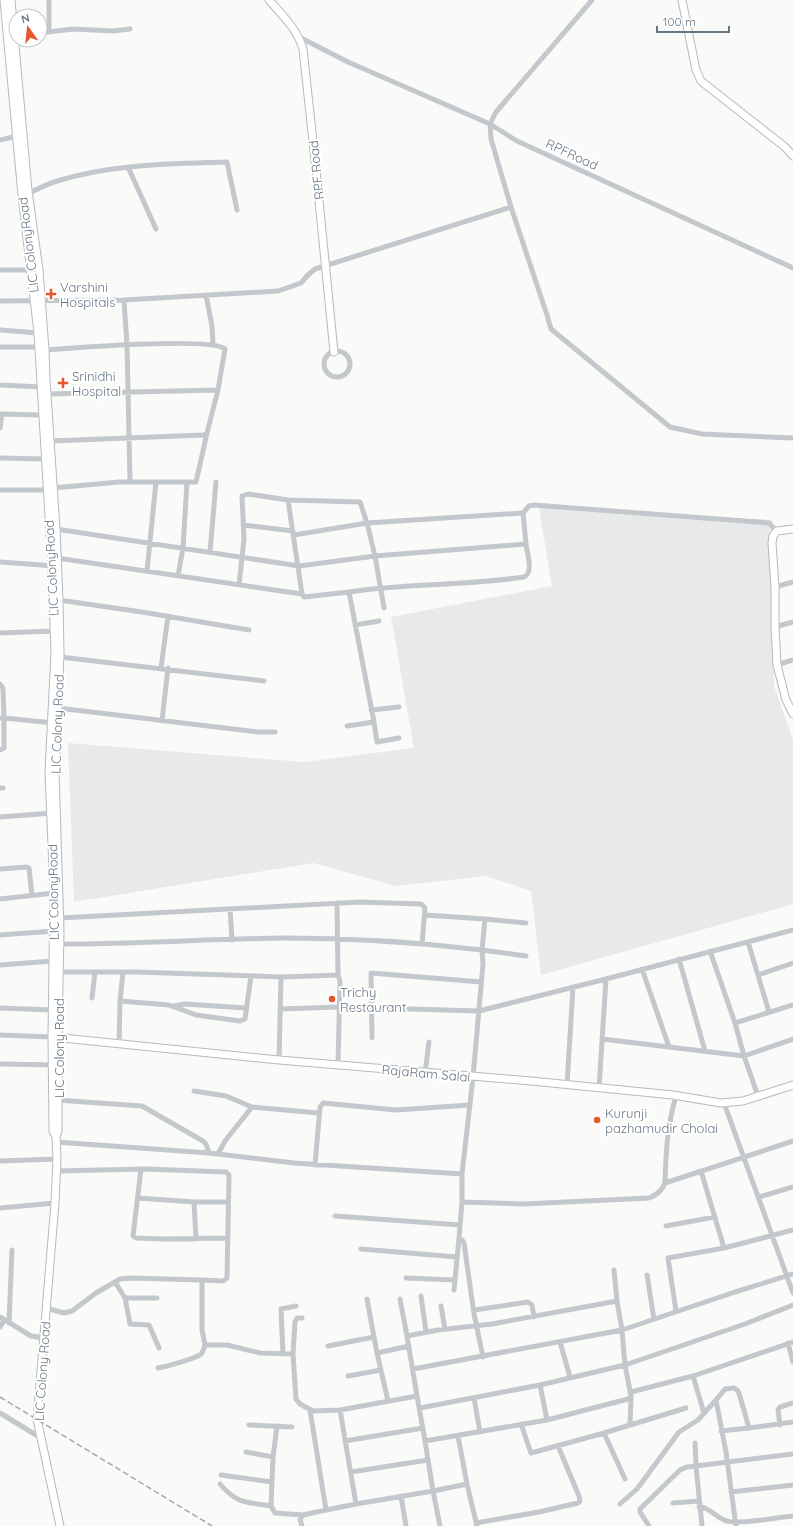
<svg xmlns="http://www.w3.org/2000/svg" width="793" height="1526" font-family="Quicksand,sans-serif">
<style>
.built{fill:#e8e9e9}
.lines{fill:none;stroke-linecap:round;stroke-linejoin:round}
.secondary-casing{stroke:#b3babf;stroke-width:9}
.street{stroke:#c3c8cc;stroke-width:5}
.secondary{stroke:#fff;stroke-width:7}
.rail{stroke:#a2aab0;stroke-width:1.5;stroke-dasharray:6 3;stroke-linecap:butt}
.poi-dot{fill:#e4572e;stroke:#fff;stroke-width:1.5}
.labels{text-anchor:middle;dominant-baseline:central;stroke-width:4;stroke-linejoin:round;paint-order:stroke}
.street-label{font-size:13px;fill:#657683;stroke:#fff}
.poi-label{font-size:13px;fill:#657683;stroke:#fff;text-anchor:start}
</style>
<rect width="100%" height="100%" fill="#fafaf8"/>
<path class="built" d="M 539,507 L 772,520 L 774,686 L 793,740 L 793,904 L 541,975 L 531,891 L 486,876 L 396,886 L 313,863 L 74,902 L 68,743 L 304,762 L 414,748 L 391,617 L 552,586 Z"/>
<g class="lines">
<defs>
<path id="secondary" d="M 4,0 L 22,195 L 38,333 L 52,566 L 55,652 L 49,772 L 54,893 L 52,1037 L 53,1131 L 56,1137
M 11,0 L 28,191 L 39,270 L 45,350 L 46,379 L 56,529 L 59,600 L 60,653 L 55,772 L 60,930 L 58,1038 L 58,1131 L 56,1137 L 57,1159 L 55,1203 L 37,1419 L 60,1526
M 269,0 C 283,16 297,29 303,49 L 315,160 L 334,352
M 682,0 L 696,70 L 701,81 L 785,147 L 793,156
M 793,529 L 777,531 L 773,536 L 772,543 L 775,587 L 775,627 L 777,665 L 786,700 L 793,714
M 53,1037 L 279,1060 L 531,1081 L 673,1095 L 721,1103 L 743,1101 L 793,1085"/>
</defs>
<use href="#secondary" class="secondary-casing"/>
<path class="street" d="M 49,0 L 49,32
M 592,0 L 496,112 L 490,124 L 517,141 L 793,268
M 40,33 L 73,29 L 113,31 L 130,29
M 299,37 L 348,62 L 490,124 L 491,139 L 511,207 L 547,315 L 551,329 L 670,427 L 702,434 L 793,438
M 0,140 L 17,136
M 128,167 L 156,229
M 29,193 C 38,189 47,184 57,181 C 112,164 170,164 227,162 L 237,210
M 0,270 L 31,270
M 206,295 L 212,326 L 213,344
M 0,301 L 124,300
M 0,330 L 38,333
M 0,347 L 39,347
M 45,350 C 72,348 211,337 225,349 L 218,390 L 207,433 L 204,435 L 51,441
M324 364a13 13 0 1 1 26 0a13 13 0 1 1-26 0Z
M 0,385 L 41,387
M 47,394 L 218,390
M 0,414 L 42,415
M 0,428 L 2,414
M 0,458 L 45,459
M 130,482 L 127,345 L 124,300 L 278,291 L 301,283 L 308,275 L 315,269 L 511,207
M 187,482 L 196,482 L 207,433
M 53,488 L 119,482 L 187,482 L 183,548 L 178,576
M 0,490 L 48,490
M 523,513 L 529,506 L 534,505 L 769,523 L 777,531
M 243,525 L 293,531
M 56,529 L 299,566 L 375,556 L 526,544 C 527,554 534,572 524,577 C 466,586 407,583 349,592 L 374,722 L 347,726
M 294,535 L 367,523 L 523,513 L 526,544
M 210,552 L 216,482
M 57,558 L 302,594
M 0,562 L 55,566
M 147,571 L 156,482
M 239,585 L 244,539 L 242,496 L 248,494 L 288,500
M 775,587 L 793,582
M 349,592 L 304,597 L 302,594 L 288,500 L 360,502 L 367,523 L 375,556 L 384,608
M 59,600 L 142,612 L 249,630
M 355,625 L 379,621
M 775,627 L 793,622
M 0,633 L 54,631
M 60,657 L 264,681
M 777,665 L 793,660
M 161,668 L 168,616
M 0,684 L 3,688 L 4,718 L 0,718
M 58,708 L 258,732 L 275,732
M 371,710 L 399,707
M 162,721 L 168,668
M 374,722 L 377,742 L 399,738
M 0,750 L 4,748 L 4,718 L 54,723
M 0,788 L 3,788
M 0,817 L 53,813
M 0,869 L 27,867 L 29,868 L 32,895
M 0,899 L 54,893
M 230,909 L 232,940
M 425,915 L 485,919 L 482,950 L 526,956
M 60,918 L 360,902 L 421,904 L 425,908 L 422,944
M 485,919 L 526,923
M 0,935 L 54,931
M 748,942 L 769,1012
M 60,944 C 135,944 209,939 284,938 C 350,938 416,942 482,950 L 483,964 L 473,1077 L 462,1174 L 462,1202 L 459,1238 L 462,1240 L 464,1243 L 474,1314 L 483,1357
M 710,951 L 735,1023 L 744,1056 L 758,1096
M 679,959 L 705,1051
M 0,965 L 53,961
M 642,969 L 669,1047
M 59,972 L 136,972 L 283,977 L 338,975 L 337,903
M 123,972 L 120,1001 L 169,1005 L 196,1015 L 240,1021 L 245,1019 L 251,976
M 758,975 L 793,963
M 92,998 L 95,972
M 174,1006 L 185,1004 L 246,1008
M 0,1008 L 52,1010
M 280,1009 L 339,1007 L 479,1011 L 606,979
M 735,1023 L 793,1005
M 0,1035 L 52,1037
M 372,1038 L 371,973 L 481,982
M 602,1039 L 744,1056 L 793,1039
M 119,1044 L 120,1001
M 279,1060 L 281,977
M 0,1064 L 55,1065
M 338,1065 L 340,981 L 338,975
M 425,1073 L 429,1042
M 567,1085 L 573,987
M 599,1088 L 606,979 L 793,930
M 194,1091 L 226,1096 L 252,1107 L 319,1113
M 56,1100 L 142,1106 L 203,1141 L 206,1144 L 209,1153
M 724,1103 L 793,1293
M 56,1142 L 209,1153 L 294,1163 L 462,1174
M 218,1154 L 225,1141 L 252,1107
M 0,1161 L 57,1159
M 315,1165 L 320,1107 L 323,1103 L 396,1110 L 470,1105
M 141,1169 L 133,1236 L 136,1238 L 163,1239 L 227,1238
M 56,1171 L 145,1169 L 226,1172 L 229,1175 L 227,1278 L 223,1281 L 202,1280
M 701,1171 L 724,1248
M 665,1183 L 793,1141
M 759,1197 L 793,1187
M 138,1198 L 194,1202 L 196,1239
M 194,1202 L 228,1202
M 462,1202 L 524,1204 L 649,1198 C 657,1195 662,1191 665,1183 C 666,1151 667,1127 676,1096
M 0,1208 L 55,1203
M 335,1216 L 460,1225
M 666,1226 L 715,1217
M 361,1249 L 457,1257
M 614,1270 L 617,1301
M 647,1275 L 654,1319
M 406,1278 L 455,1280
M 115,1282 L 125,1298 L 130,1324 L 149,1325 L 159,1348
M 454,1290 L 459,1238
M 421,1296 L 426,1332
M 125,1298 L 157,1298
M 367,1299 L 374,1337
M 400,1299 L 407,1336
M 441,1306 L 445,1329
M 46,1308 L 64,1313 L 72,1311 L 96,1293 L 120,1279 L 131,1278 L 202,1280 L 202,1330 L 205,1345 L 227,1345 L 260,1353 L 293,1354 L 296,1399 L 300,1404 L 313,1411 L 340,1410 L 417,1396 L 407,1336 L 438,1330 L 492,1324 L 617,1301 L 622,1330 L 625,1365 L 631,1396 L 628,1399 L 547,1420 L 425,1441 L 417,1396
M 474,1310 L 528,1302 L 532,1305 L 534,1317
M 676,1311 L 668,1258 L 724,1248 L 793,1230
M 0,1317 L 31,1336 L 44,1338
M 9,1323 L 12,1250
M 0,1327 L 4,1320
M 560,1342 L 570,1377
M 788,1343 L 793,1362
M 328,1346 L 374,1337 L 377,1353
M 283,1354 L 281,1309 L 296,1306
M 293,1354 L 295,1322 L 297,1318 L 302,1318
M 158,1368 C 165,1367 197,1358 201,1354 C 203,1352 204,1348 205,1345
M 413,1369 L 622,1330 L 735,1292 L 793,1274
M 348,1376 L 381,1370
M 693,1376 L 704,1413
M 540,1385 L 547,1420
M 631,1392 L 693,1376 L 793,1342
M 474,1398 L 480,1432
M 388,1401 L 377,1353 L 409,1346
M 420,1408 L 540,1385 L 625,1365 L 745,1324 L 793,1305
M 310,1410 L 326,1510 L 356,1504 L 340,1410
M 0,1413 L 41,1438
M 521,1424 L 531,1453 L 604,1433 L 686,1408
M 249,1425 L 292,1427
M 630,1425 L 631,1398
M 780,1425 L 778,1410 L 780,1407 L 793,1403
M 277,1426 L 273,1457 L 271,1506 L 275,1513 L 303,1515
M 749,1428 L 793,1422
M 721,1431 L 749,1428 L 739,1393 L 737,1390 L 734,1388 L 725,1389 L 716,1400 L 726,1452 L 736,1526
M 604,1433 L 625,1479
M 345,1441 L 423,1428
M 246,1452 L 273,1457
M 351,1472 L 428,1460
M 221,1475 L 272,1482
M 220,1484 C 237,1504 246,1502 271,1506
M 467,1484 L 477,1526
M 731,1492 L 793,1485
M 401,1496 L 406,1526
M 673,1503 L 699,1501
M 356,1504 L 433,1491 L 425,1441
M 620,1504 L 637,1489 L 679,1432 L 698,1420 L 716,1400
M 699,1507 C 710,1507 716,1518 727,1521 C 738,1525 779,1517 793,1516
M 476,1523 L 539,1512 L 578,1503 L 580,1501 L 579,1496 L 558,1446
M 302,1526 L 300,1519 L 303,1515 L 326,1510
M 440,1526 L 433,1491 L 467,1484 L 458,1436
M 649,1526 L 640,1512 L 640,1509 L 680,1470 L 687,1467 L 696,1466 L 695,1443
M 702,1526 L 696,1466 L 793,1454"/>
<use href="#secondary" class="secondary"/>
<path class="rail" d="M 0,1397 L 212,1526"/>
</g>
<g class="poi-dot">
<path d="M49 288h4v4h4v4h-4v4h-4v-4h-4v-4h4z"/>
<path d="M61 377h4v4h4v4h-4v4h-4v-4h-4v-4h4z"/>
<circle cx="332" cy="999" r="4"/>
<circle cx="597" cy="1120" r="4"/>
</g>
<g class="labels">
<g class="street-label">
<text transform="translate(572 154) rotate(25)">RPFRoad</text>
<text transform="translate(316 170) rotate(-96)">RPF Road</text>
<text transform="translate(28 245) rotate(-97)">LIC ColonyRoad</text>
<text transform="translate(51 568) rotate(-93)">LIC ColonyRoad</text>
<text transform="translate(57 724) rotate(-88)">LIC Colony Road</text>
<text transform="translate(53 892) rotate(-91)">LIC ColonyRoad</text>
<text transform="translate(59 1048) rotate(-90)">LIC Colony Road</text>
<text transform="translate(426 1073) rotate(5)">RajaRam Salai</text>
<text transform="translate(42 1371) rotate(-86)">LIC Colony Road</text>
</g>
<g class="poi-label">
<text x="60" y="287">Varshini<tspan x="60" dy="15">Hospitals</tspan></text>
<text x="72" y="376">Srinidhi<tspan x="72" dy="15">Hospital</tspan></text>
<text x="340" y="992">Trichy<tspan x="340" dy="15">Restaurant</tspan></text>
<text x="605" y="1113">Kurunji<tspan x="605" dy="15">pazhamudir Cholai</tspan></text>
</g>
</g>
<g transform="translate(28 28) rotate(345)"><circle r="19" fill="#ffffff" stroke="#c1c8cd"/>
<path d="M0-3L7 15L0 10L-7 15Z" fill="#e4572e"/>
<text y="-6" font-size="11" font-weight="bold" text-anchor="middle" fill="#657683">N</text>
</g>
<path d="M657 26v6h72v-6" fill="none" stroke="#657683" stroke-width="2"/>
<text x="663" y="26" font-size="12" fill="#657683" stroke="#ffffff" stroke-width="3" paint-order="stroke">100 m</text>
</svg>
